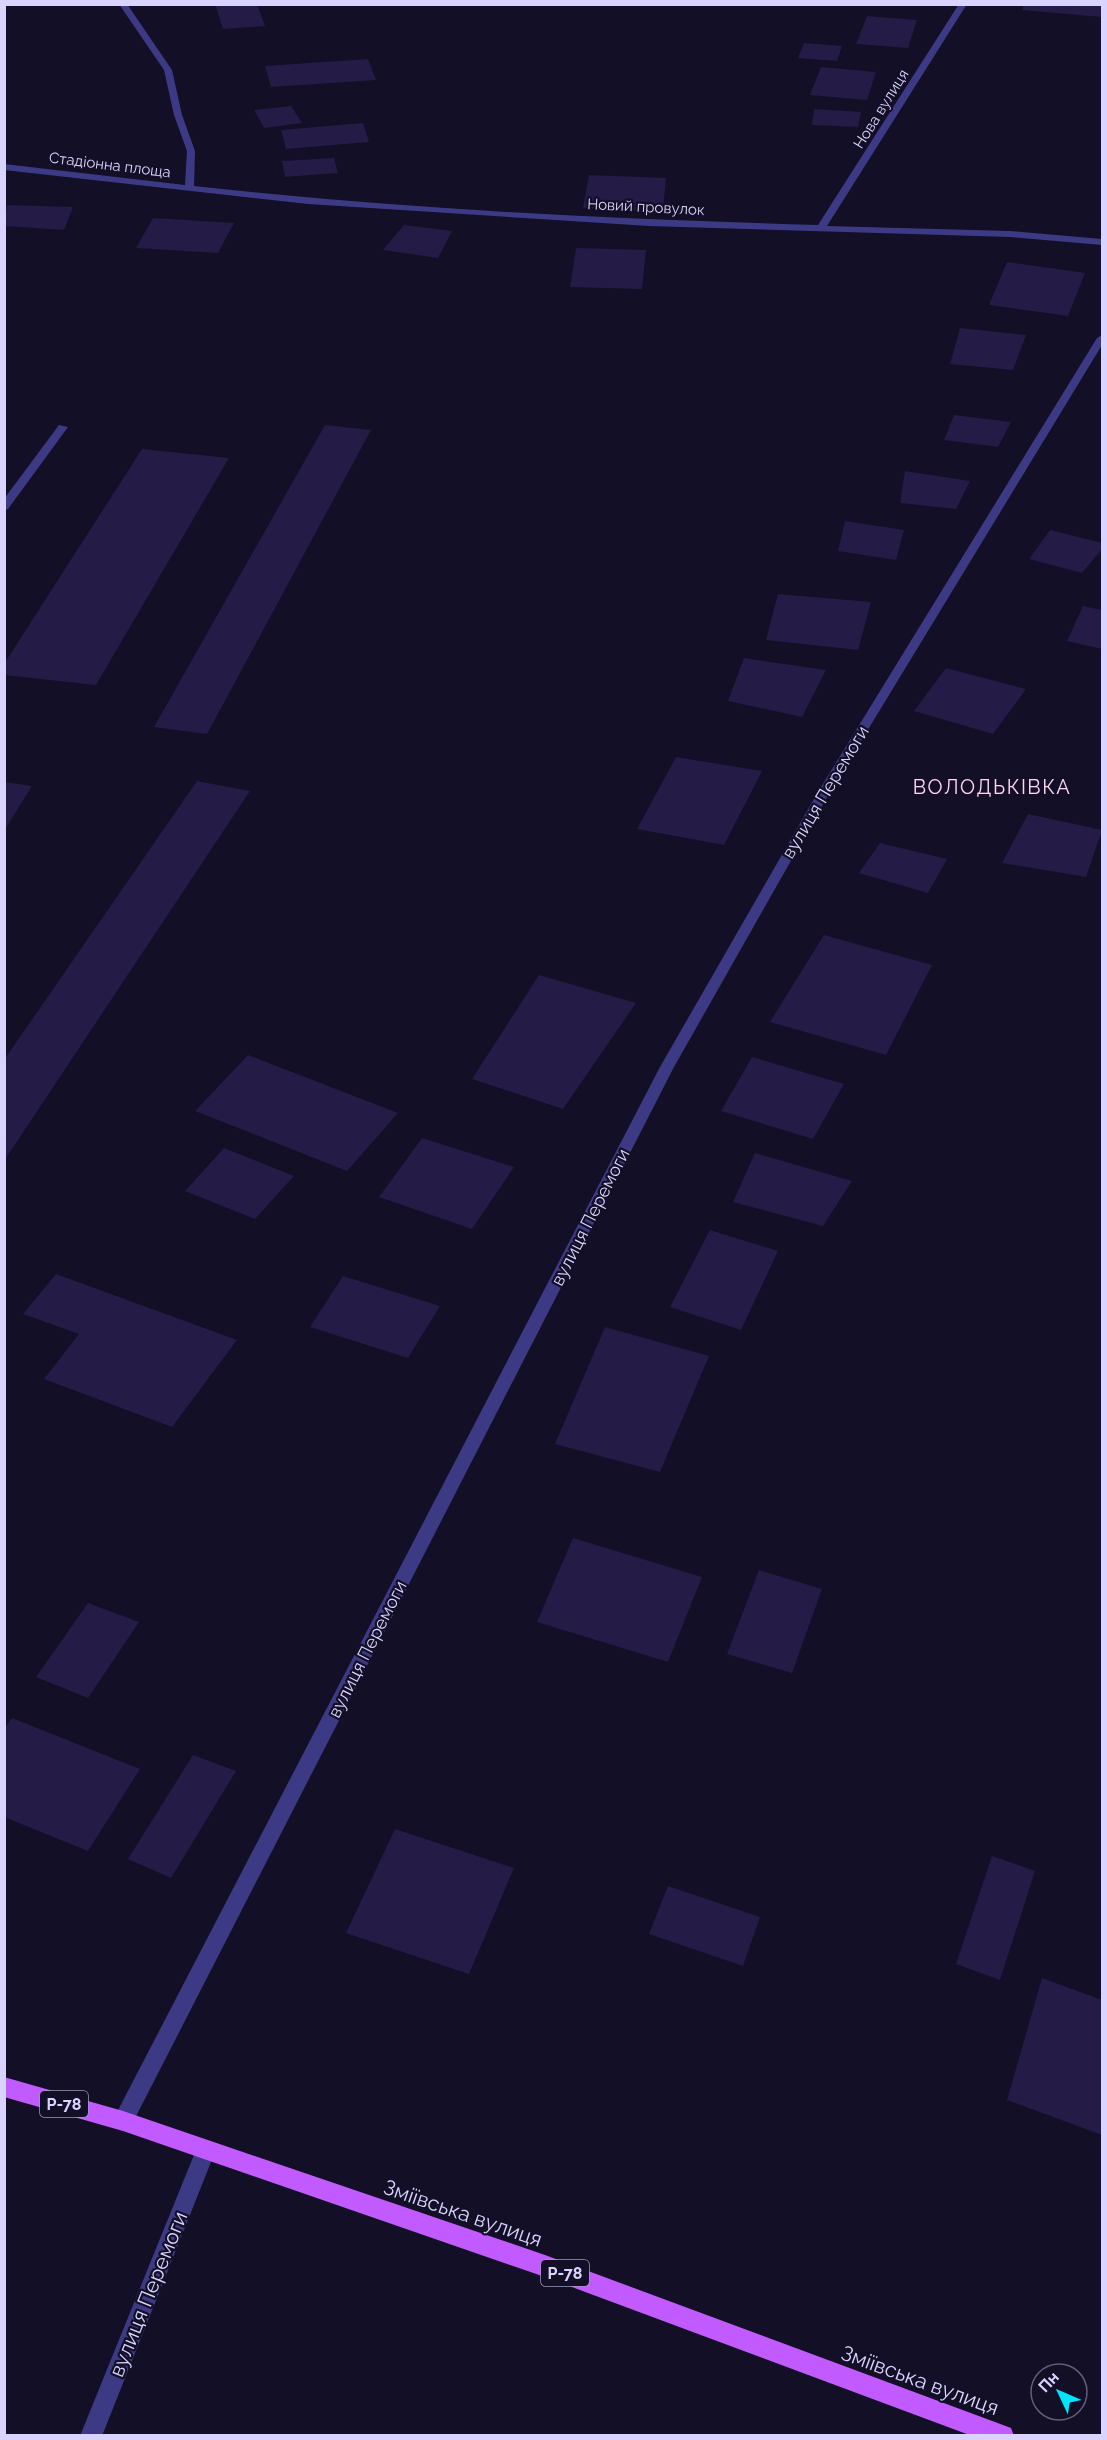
<svg xmlns="http://www.w3.org/2000/svg" width="1107" height="2440" font-family="Raleway,sans-serif">
<style>
.building{fill:#241b47}
.lines{fill:none;stroke-linecap:round;stroke-linejoin:round}
.street{fill:#3d3a85;fill-rule:evenodd}
.primary{fill:#c25bff;fill-rule:evenodd}
.labels{text-anchor:middle;dominant-baseline:central;stroke-width:4.5;stroke-linejoin:round;paint-order:stroke}
.far-street-label{font-size:15px;fill:#d9d4ff;stroke:#130f26}
.shield{fill:#130f26;stroke:#9e99be;stroke-width:1.5}
.shield-label{font-size:16px;font-weight:bold;fill:#d9d4ff}
.street-label{font-size:18px;fill:#d9d4ff;stroke:#130f26}
.neighbourhood-label{font-size:20px;letter-spacing:1.5px;fill:#ffd6f0;stroke:#130f26}
.near-street-label{font-size:21px;fill:#d9d4ff;stroke:#130f26}
</style>
<rect width="100%" height="100%" fill="#130f26"/>
<path class="building" d="M 215,4 L 257,4 L 265,26 L 223,29 Z
M 1024,4 L 1102,4 L 1102,17 L 1022,10 Z
M 867,16 L 917,20 L 908,48 L 856,44 Z
M 804,43 L 842,46 L 837,61 L 798,58 Z
M 368,59 L 376,80 L 271,87 L 265,66 Z
M 821,67 L 876,72 L 867,100 L 810,95 Z
M 291,106 L 302,123 L 264,128 L 254,110 Z
M 814,109 L 861,112 L 858,127 L 812,125 Z
M 363,123 L 369,142 L 286,149 L 281,130 Z
M 334,158 L 338,173 L 285,177 L 282,161 Z
M 589,175 L 666,178 L 663,211 L 583,208 Z
M 7,205 L 73,207 L 64,230 L 4,226 Z
M 153,218 L 234,223 L 218,253 L 136,248 Z
M 404,225 L 452,231 L 438,258 L 383,250 Z
M 576,248 L 646,250 L 642,289 L 570,287 Z
M 1007,262 L 1085,273 L 1068,316 L 989,305 Z
M 960,328 L 1026,335 L 1013,370 L 950,364 Z
M 954,415 L 1011,422 L 998,447 L 944,440 Z
M 325,425 L 371,430 L 207,734 L 154,727 Z
M 142,449 L 229,458 L 96,685 L 4,675 L 4,664 Z
M 905,471 L 970,481 L 956,509 L 900,503 Z
M 845,521 L 904,530 L 896,560 L 838,551 Z
M 1050,530 L 1102,543 L 1102,549 L 1082,573 L 1029,559 Z
M 778,594 L 871,602 L 858,650 L 766,640 Z
M 1083,606 L 1102,610 L 1102,649 L 1067,641 Z
M 744,658 L 826,670 L 802,717 L 728,701 Z
M 946,668 L 1026,689 L 993,734 L 914,711 Z
M 676,757 L 762,771 L 724,845 L 637,829 Z
M 197,781 L 250,791 L 4,1161 L 4,1060 Z
M 4,782 L 32,786 L 4,831 Z
M 1028,814 L 1102,830 L 1086,877 L 1002,863 Z
M 880,843 L 947,859 L 928,893 L 859,873 Z
M 824,935 L 932,965 L 886,1055 L 770,1022 Z
M 539,975 L 636,1003 L 563,1109 L 472,1079 Z
M 248,1055 L 398,1113 L 347,1171 L 195,1111 Z
M 752,1057 L 844,1084 L 813,1139 L 721,1111 Z
M 422,1138 L 514,1167 L 472,1229 L 379,1197 Z
M 224,1148 L 294,1176 L 255,1219 L 185,1191 Z
M 755,1153 L 852,1181 L 823,1226 L 733,1202 Z
M 710,1230 L 778,1251 L 741,1330 L 670,1307 Z
M 56,1274 L 237,1340 L 172,1427 L 44,1379 L 79,1334 L 23,1314 Z
M 343,1276 L 440,1306 L 408,1358 L 310,1327 Z
M 605,1327 L 709,1356 L 660,1472 L 555,1444 Z
M 573,1538 L 702,1577 L 668,1662 L 537,1622 Z
M 759,1570 L 822,1589 L 792,1673 L 727,1654 Z
M 88,1603 L 139,1622 L 88,1698 L 36,1677 Z
M 12,1718 L 140,1769 L 88,1851 L 4,1817 L 4,1729 Z
M 193,1755 L 236,1771 L 171,1878 L 128,1859 Z
M 395,1829 L 514,1868 L 469,1974 L 346,1933 Z
M 992,1856 L 1035,1871 L 1000,1980 L 956,1964 Z
M 668,1886 L 760,1917 L 743,1966 L 649,1934 Z
M 1042,1978 L 1102,2000 L 1102,2135 L 1007,2100 Z"/>
<g class="lines">
<path class="street" d="M 119,4 L 127,4 L 172,70 L 182,115 L 195,151 L 194,186 C 401,209 610,219 818,225 L 959,4 L 967,4 L 827,226 L 1010,231 L 1102,239 L 1102,245 L 1010,237 L 649,226 L 308,204 L 4,170 L 4,164 L 185,185 L 187,151 L 174,115 L 164,70 Z
M 1102,335 L 1102,345 L 830,792 L 674,1067 L 130,2128 L 123,2131 L 116,2128 L 113,2121 L 116,2114 L 660,1067 L 818,792 L 1097,338 Z
M 59,425 L 68,427 L 8,509 L 4,510 L 4,499 Z
M 205,2142 L 212,2145 L 215,2152 L 102,2436 L 80,2436 L 198,2145 Z"/>
<path class="primary" d="M 4,2077 L 123,2111 L 545,2255 L 1003,2425 L 1011,2428 L 1014,2436 L 972,2436 L 545,2277 L 123,2131 L 4,2097 Z"/>
</g>
<g class="labels">
<g class="far-street-label">
<text transform="translate(881 109) rotate(-58)">Нова вулиця</text>
<text transform="translate(110 165) rotate(7)">Стадіонна площа</text>
<text transform="translate(646 207) rotate(3)">Новий провулок</text>
</g>
<g class="shield">
<rect x="40" y="2091" width="48" height="26" rx="4.5"/>
<rect x="541" y="2260" width="48" height="26" rx="4.5"/>
</g>
<g class="shield-label">
<text x="64" y="2104">Р-78</text>
<text x="565" y="2273">Р-78</text>
</g>
<g class="street-label">
<text transform="translate(825 792) rotate(-59)">вулиця Перемоги</text>
<text transform="translate(590 1217) rotate(-63)">вулиця Перемоги</text>
<text transform="translate(367 1649) rotate(-63)">вулиця Перемоги</text>
</g>
<g class="neighbourhood-label">
<text x="992" y="787">ВОЛОДЬКІВКА</text>
</g>
<g class="near-street-label">
<text transform="translate(463 2213) rotate(19)">Зміївська вулиця</text>
<text transform="translate(148 2294) rotate(-68)">вулиця Перемоги</text>
<text transform="translate(920 2380) rotate(20)">Зміївська вулиця</text>
</g>
</g>
<rect width="1107" height="2440" fill="none" stroke="#d9d4ff" stroke-width="12"/>
<g transform="translate(1059 2392) rotate(314)"><circle r="28" fill="#130f26" stroke="#625e7d" stroke-width="1.5"/>
<path d="M0-4.5L10 22L0 15L-10 22Z" fill="#00e5ff"/>
<text y="-9" font-size="16" font-weight="bold" text-anchor="middle" fill="#d9d4ff">Пн</text>
</g>
</svg>
